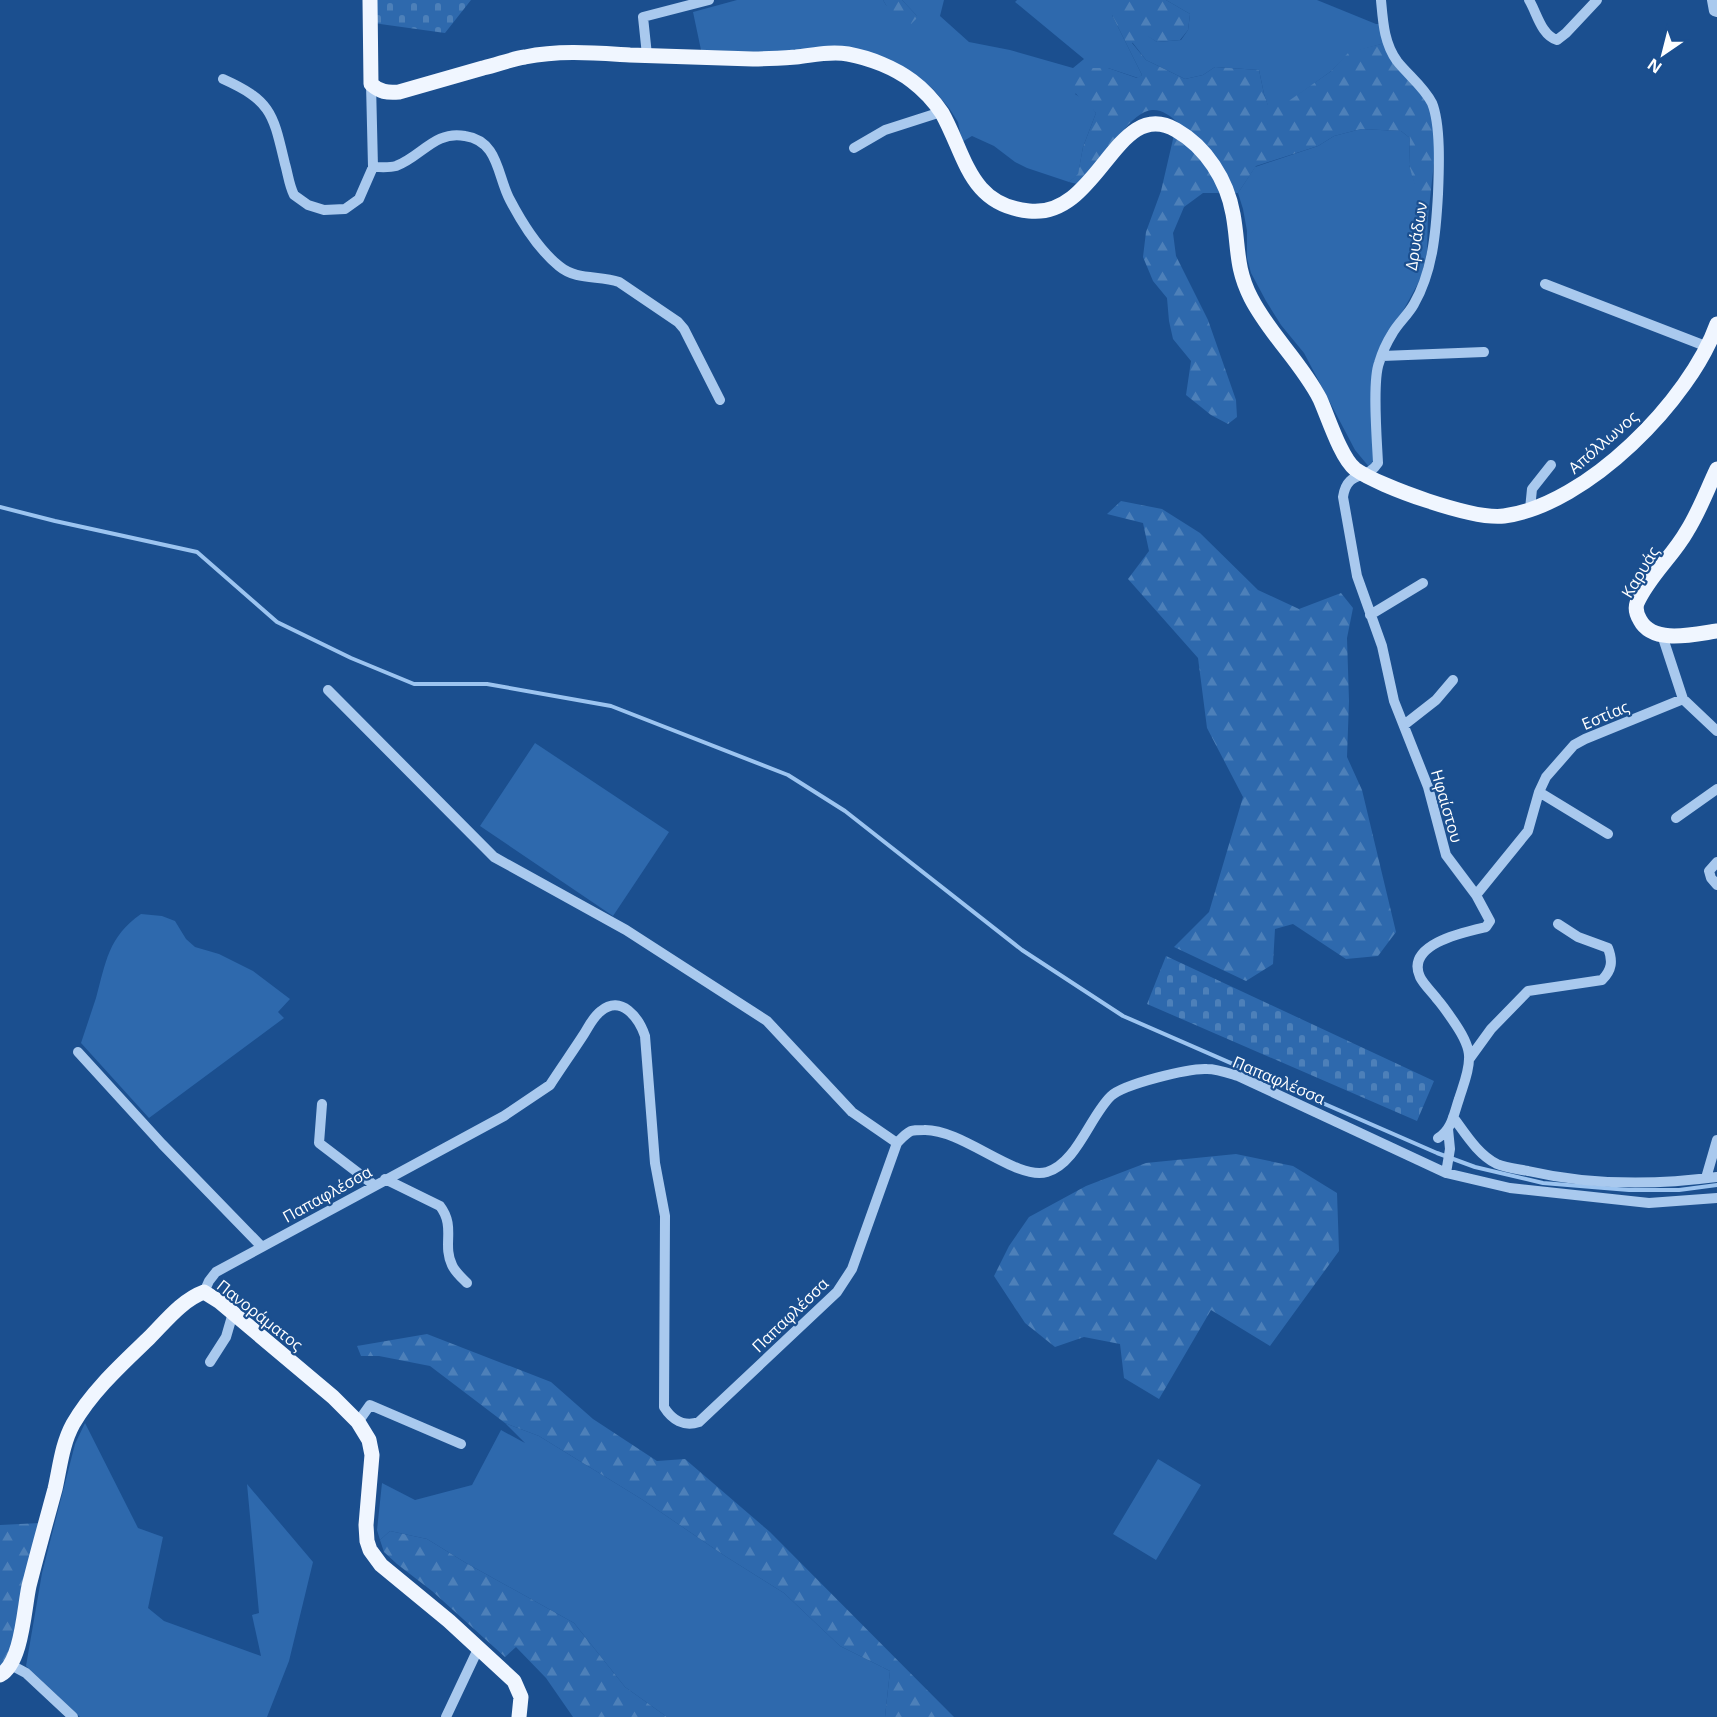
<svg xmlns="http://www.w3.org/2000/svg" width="1717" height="1717" font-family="'Open Sans',sans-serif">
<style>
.green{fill:#2e69ad}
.forest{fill:url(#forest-firs)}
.cemetery{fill:url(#cemetery-stones)}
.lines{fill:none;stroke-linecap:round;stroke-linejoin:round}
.stream{stroke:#9cc4f0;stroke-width:4}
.minor{stroke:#a9c9ee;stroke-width:10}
.major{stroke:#f0f6ff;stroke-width:15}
.labels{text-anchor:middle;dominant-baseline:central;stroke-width:4.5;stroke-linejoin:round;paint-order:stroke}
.street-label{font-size:16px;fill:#fff;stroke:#1b4f8f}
</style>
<defs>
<pattern id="forest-firs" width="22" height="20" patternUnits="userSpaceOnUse" patternTransform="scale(1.5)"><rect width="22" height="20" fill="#2e69ad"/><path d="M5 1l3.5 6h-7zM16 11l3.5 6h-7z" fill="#4d80b9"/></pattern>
<pattern id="cemetery-stones" width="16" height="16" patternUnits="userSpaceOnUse" patternTransform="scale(1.5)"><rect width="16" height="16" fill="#2e69ad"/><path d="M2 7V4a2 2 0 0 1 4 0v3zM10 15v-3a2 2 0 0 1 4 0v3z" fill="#4d80b9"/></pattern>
</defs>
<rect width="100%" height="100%" fill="#1b4f8f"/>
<path class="green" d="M 737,0 L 883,0 L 886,5 L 917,16 L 902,0 L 944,0 L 940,16 L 969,42 L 1010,50 L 1073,68 L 1084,59 L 1015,2 L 1017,0 L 1112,0 L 1112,15 L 1142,75 L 1138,78 L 1108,68 L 1075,94 L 1088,102 L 1096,113 L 1083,147 L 1078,175 L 1069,182 L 1027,168 L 1015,162 L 994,146 L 972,136 L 962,142 L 958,122 L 949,108 L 933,89 L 908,70 L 796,53 L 701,50 L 693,12 Z
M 1166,0 L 1317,0 L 1376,24 L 1381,24 L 1385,43 L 1349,53 L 1330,72 L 1280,108 L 1268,106 L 1264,94 L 1259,70 L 1215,67 L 1203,75 L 1185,79 L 1146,60 L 1132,42 L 1144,33 L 1157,42 L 1181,40 L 1188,30 L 1190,14 Z
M 1361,129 L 1401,131 L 1410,138 L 1409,165 L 1425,216 L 1428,217 L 1427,252 L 1421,278 L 1376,360 L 1374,458 L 1370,468 L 1355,450 L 1304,353 L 1281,325 L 1266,301 L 1251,273 L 1247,258 L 1247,231 L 1243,209 L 1238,193 L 1255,167 L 1318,146 L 1334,136 Z
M 535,743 L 669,832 L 613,916 L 480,826 Z
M 141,914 L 162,916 L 175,921 L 186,939 L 195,947 L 219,954 L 253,971 L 290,999 L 278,1012 L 284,1018 L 149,1118 L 81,1043 C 86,1028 91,1013 96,998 C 106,962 108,937 141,914 Z
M 85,1423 L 138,1528 L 163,1537 L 148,1608 L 164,1621 L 261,1656 L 252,1615 L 259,1613 L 247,1484 L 313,1562 L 289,1661 L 267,1717 L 80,1717 L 26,1666 L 42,1573 L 75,1444 Z
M 505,1423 L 539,1436 L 643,1500 L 725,1556 L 784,1593 L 840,1646 L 890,1671 L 885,1717 L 667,1717 L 625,1687 L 574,1623 L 466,1563 L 427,1539 L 390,1531 L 380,1540 L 377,1530 L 382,1483 L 415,1500 L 472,1485 L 501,1430 L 525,1443 Z
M 1158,1459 L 1201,1485 L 1156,1560 L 1113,1534 Z"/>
<path class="forest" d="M 883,0 L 902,0 L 918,17 L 911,24 L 886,5 Z
M 1112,0 L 1166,0 L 1190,14 L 1188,30 L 1180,40 L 1157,42 L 1144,34 L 1132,43 L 1146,60 L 1185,79 L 1203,75 L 1215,67 L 1259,70 L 1264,94 L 1268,105 L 1280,107 L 1330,72 L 1349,52 L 1385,43 L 1429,101 L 1437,135 L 1428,217 L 1425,217 L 1420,204 L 1409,165 L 1410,138 L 1401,131 L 1361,129 L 1334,136 L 1318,146 L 1256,166 L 1238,193 L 1203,193 L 1184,207 L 1173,233 L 1176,256 L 1208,320 L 1236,400 L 1237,417 L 1228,424 L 1211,415 L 1186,395 L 1191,361 L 1173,339 L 1169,321 L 1167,298 L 1153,281 L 1143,257 L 1146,232 L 1161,191 L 1177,122 C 1171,116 1161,109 1152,110 C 1131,112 1110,150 1097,165 C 1090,171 1083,178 1077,184 L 1069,182 L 1078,174 L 1083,147 L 1096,113 C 1089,104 1077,98 1072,88 L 1076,78 L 1085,68 L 1108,68 L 1137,78 L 1142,75 L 1112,15 Z
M 1121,501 L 1162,509 L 1200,533 L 1258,590 L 1299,609 L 1341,593 L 1353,608 L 1347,638 L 1349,701 L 1347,757 L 1362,790 L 1396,932 L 1378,956 L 1346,959 L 1293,924 L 1275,929 L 1273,964 L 1246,981 L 1174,947 L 1209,912 L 1243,797 L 1207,728 L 1198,658 L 1128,579 L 1149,551 L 1143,523 L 1107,514 Z
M 1236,1154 L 1293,1166 L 1337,1193 L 1339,1251 L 1270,1346 L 1211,1310 L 1159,1399 L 1124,1378 L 1120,1344 L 1084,1337 L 1055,1347 L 1025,1323 L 994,1276 L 1009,1246 L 1029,1217 L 1086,1186 L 1146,1163 Z
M 427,1334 L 551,1382 L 593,1419 L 657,1461 L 685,1459 L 770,1532 L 954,1717 L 885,1717 L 890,1671 L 840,1646 L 784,1593 L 725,1556 L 643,1500 L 539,1436 L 505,1423 L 430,1366 L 379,1356 L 361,1356 L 357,1346 Z
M 40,1523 L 16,1636 L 0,1671 L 0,1525 Z
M 390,1531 L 427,1539 L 466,1563 L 574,1623 L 625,1687 L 667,1717 L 573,1717 L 546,1678 L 516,1647 L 505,1657 L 432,1591 L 397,1564 L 384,1552 L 380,1540 Z"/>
<path class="cemetery" d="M 373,0 L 471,0 L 445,33 L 373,23 Z
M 1166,956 L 1434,1081 L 1417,1121 L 1147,1004 Z"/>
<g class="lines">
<path class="stream" d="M 0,507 L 55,521 L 197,552 L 277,622 L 351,658 L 414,684 L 487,684 L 611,706 L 788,775 L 845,811 L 1022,950 L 1123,1016 L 1437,1153 L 1475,1167 L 1543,1183 L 1629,1190 L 1679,1190 L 1717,1185"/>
<path class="minor" d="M 1381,0 C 1383,22 1384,43 1397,61 C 1408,75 1424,87 1432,103 C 1441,125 1439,170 1438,194 C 1436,231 1433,271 1414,304 C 1408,315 1398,323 1392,334 C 1387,342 1382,353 1379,363 C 1372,382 1377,440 1378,463 C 1367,481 1347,469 1343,497 L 1357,576 L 1382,646 L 1394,701 L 1428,787 L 1446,855 L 1476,895 L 1490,921 L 1486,927 C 1464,932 1405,944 1420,977 C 1424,985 1432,992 1437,999 C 1444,1007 1450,1016 1456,1025 C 1462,1034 1470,1048 1469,1059 C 1469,1072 1463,1086 1459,1099 C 1454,1113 1452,1130 1438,1138
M 1529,0 C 1537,13 1541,35 1557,40 L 1566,33 L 1597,0
M 1712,0 L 1714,11 L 1717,12
M 647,55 L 643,17 L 709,0
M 223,79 C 272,101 273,114 285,164 C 288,174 289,185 294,195 L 308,205 L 324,210 L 345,209 L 359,199 L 373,167 L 371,84
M 854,148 L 885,130 L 941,112
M 373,167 C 381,167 389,168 396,166 C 421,157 435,130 465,136 C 499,141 497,176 510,200 C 522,223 538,249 559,266 C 577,281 599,275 619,282 L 678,322 L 684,329 L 720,400
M 1545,284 L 1708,347
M 1382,356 L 1484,352
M 1530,509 L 1532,489 L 1551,465
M 1370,615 L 1423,583
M 1662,635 L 1683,699 L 1717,731
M 328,690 L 494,857 L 626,930 L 767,1021 L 852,1112 L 897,1143
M 1404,725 L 1436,700 L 1453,680
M 1539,792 L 1608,834
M 1676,818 L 1717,789
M 1717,862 L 1709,871 L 1711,878 L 1717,885
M 1476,895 L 1528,831 L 1539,792 L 1546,777 L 1574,745 L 1585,739 L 1683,699
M 78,1052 L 162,1144 L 262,1247
M 1470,1058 L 1491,1029 L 1528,991 L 1602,980 C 1612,970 1613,961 1608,948 L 1578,937 L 1558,924
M 322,1104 L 319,1143 L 374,1185
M 1453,1117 C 1465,1133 1478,1155 1497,1164 C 1506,1168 1518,1169 1528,1171 C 1589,1185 1656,1185 1717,1177
M 1446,1173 L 1450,1149 L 1448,1129
M 1706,1178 L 1717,1140
M 385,1179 L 440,1206 C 456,1227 442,1244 452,1265 C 455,1272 461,1277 467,1283
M 204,1292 L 209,1281 L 216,1272 L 504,1116 L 550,1085 C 561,1068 573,1051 584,1034 C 589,1026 593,1017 601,1011 C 621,994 639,1018 645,1036 L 655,1163 L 665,1216 L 664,1407 C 672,1420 684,1427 699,1422 L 837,1292 L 852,1269 L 897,1143 C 901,1139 905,1134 911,1131 C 914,1130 920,1130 924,1130 C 963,1129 1016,1181 1047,1172 C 1077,1163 1090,1116 1111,1096 C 1124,1084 1189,1068 1207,1069 C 1217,1069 1228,1073 1238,1076 L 1446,1173 L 1510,1188 L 1649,1203 L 1717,1198
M 210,1362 L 226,1337 L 233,1313
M 358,1422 L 370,1405 L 461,1444
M 11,1665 L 26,1673 L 73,1717
M 446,1717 L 479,1647"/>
<path class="major" d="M 370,0 L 371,84 C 380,92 387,93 399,92 C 427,84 455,76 483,68 C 497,65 511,59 525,57 C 560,50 595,53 630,55 C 671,56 712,58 753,59 C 767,59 782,58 796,57 C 814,55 830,51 848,54 C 870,58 895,68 912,81 C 924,90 934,101 942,113 C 966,156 969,205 1029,211 C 1099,219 1116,95 1176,130 C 1206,147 1227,180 1233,214 C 1239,246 1235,267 1251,298 C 1270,335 1301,362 1320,399 C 1328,417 1341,458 1355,469 C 1380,487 1474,520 1504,516 C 1587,505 1690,400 1717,324
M 1717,469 C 1707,490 1699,512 1687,531 C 1673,556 1649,576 1637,603 C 1635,609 1637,615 1640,620 C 1653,645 1695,634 1717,631
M 0,1675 C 22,1663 24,1609 29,1586 C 37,1554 46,1522 55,1489 C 60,1467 62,1444 73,1424 C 92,1391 122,1364 149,1338 C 165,1322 182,1300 204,1292 L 220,1302 L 333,1397 L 358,1422 L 369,1440 L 372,1455 L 366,1525 L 367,1541 L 370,1550 L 381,1565 L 449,1621 L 514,1681 L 521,1697 L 519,1717"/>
</g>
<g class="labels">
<g class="street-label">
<text transform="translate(1416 236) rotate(-81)">Δρυάδων</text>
<text transform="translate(1603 442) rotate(-41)">Απόλλωνος</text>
<text transform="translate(1640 572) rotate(-59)">Καρυάς</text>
<text transform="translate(1605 715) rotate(-23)">Εστίας</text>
<text transform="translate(1447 806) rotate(74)">Ηφαίστου</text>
<text transform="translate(1279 1080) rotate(23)">Παπαφλέσσα</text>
<text transform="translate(327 1194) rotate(-29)">Παπαφλέσσα</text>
<text transform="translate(260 1315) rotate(38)">Πανοράματος</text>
<text transform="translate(790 1315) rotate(-44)">Παπαφλέσσα</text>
</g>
</g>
<g transform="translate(1663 54) rotate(215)" stroke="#1b4f8f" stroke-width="4.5" paint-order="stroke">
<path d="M0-4.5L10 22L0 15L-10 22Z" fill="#ffffff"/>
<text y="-9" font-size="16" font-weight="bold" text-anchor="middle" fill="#ffffff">N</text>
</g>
</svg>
